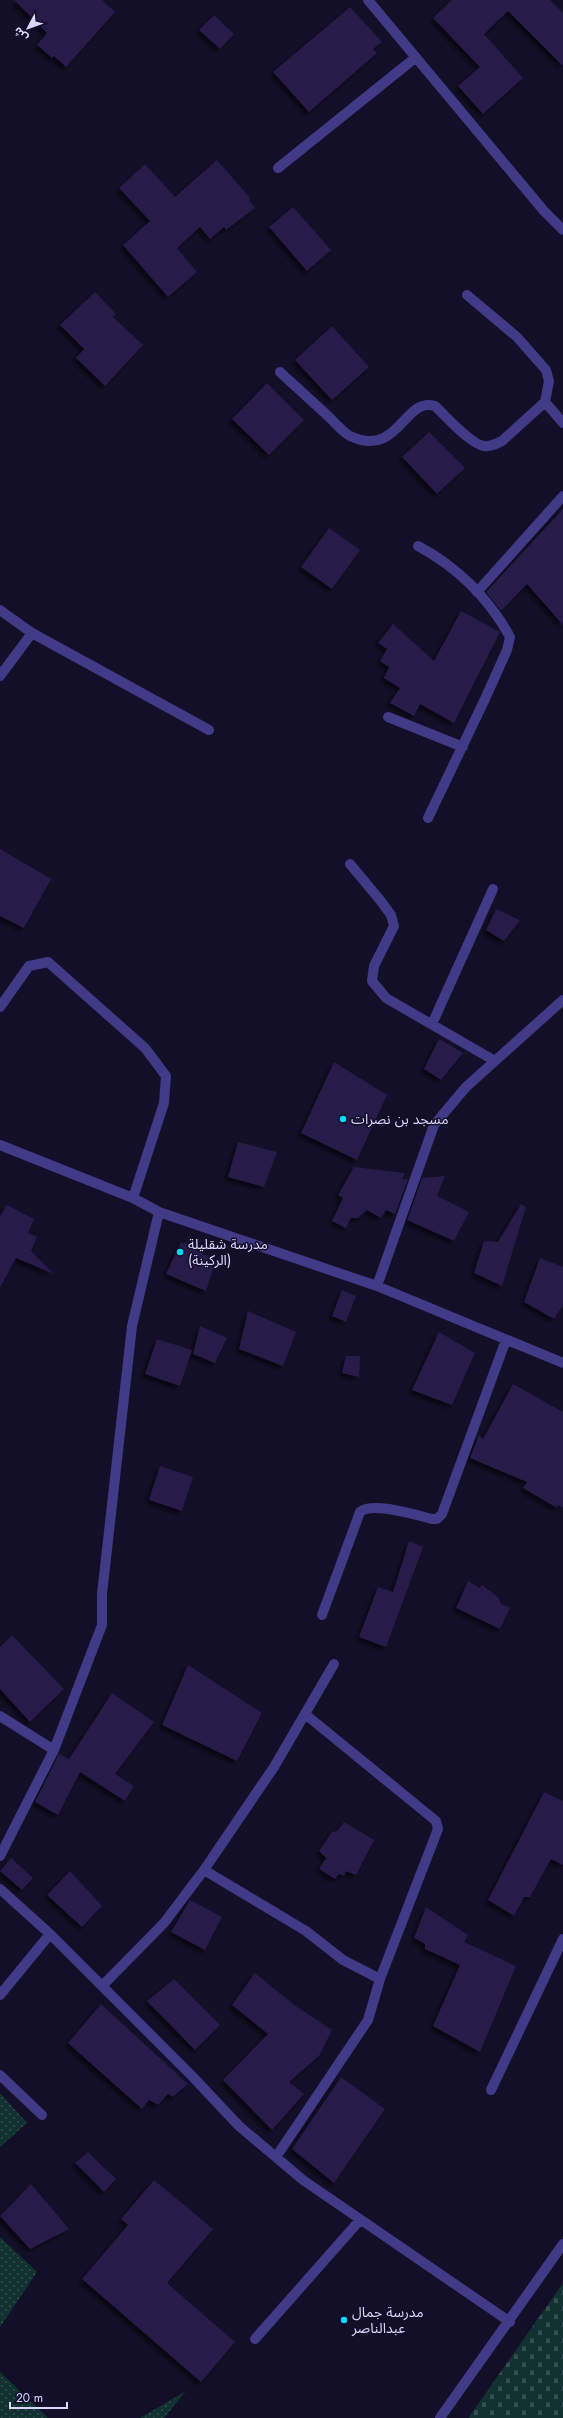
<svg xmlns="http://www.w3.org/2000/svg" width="563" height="2418" font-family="Jost,'Noto Sans Arabic',sans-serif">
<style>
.grass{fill:url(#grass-dots)}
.cemetery{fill:url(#cemetery-stones)}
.building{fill:#261b49;filter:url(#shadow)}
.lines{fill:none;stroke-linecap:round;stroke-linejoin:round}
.minor{stroke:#403a87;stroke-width:10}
.poi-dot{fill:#02dcff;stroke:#140f28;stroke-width:1.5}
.labels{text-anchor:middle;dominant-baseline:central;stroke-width:3;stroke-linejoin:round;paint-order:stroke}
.poi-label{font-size:14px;fill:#dcd6ff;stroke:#140f28;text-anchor:start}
</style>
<defs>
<pattern id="grass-dots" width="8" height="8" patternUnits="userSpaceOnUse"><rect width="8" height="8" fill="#123232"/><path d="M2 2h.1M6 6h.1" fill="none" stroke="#344f51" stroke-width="1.8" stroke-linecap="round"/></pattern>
<pattern id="cemetery-stones" width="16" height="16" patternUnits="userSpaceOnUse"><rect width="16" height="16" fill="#123232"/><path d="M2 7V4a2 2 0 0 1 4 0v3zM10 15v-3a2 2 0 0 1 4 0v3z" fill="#344f51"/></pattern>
<filter id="shadow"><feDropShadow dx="-3.5" dy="3.5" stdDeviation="2" flood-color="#0009"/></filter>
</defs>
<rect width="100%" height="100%" fill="#140f28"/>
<path class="grass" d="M 0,2093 L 27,2123 L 0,2147 Z
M 0,2237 L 37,2272 L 0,2327 Z
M 0,2372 L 48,2418 L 0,2418 Z
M 186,2391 L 164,2418 L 140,2418 Z"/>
<path class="cemetery" d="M 563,2283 L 563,2418 L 470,2418 L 469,2417 Z"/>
<path class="building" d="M 14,0 L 102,0 L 115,12 L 66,67 L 54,56 L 52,58 L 37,45 L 47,33 Z
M 452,0 L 550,0 L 563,13 L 563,66 L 508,11 L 484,34 L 523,78 L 483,114 L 458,86 L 480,67 L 433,18 Z
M 350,7 L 382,42 L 373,49 L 377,53 L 309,112 L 273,72 Z
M 214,15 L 234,34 L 220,49 L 199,30 Z
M 217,160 L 250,198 L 249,200 L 255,208 L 226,230 L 224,227 L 210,239 L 200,227 L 177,248 L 197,272 L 168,297 L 123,245 L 150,221 L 119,188 L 145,164 L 175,197 Z
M 293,207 L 331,250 L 307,271 L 269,227 Z
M 95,292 L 116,314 L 113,317 L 143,345 L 105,386 L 76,358 L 84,349 L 60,325 Z
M 332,326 L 369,367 L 332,400 L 295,360 Z
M 267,383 L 304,420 L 269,455 L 232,419 Z
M 429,432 L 465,468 L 437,494 L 402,457 Z
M 563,509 L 563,625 L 527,584 L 501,611 L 486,592 Z
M 329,528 L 360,550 L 332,589 L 301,567 Z
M 461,611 L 500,632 L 454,723 L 420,704 L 414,716 L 390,703 L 400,688 L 384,678 L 389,667 L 380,661 L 387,649 L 378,643 L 393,624 L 434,661 Z
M 0,849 L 51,879 L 24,928 L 0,916 Z
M 496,909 L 520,920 L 504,941 L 486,930 Z
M 439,1039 L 463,1053 L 441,1080 L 424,1069 Z
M 334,1062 L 387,1095 L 357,1160 L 301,1133 Z
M 238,1142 L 277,1152 L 264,1187 L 228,1177 Z
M 354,1167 L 405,1173 L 402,1179 L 408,1179 L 395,1214 L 386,1210 L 381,1218 L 367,1210 L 358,1218 L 351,1218 L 346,1228 L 332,1221 L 343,1198 L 338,1195 Z
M 445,1176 L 437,1196 L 469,1212 L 454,1241 L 407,1220 L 422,1178 Z
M 521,1204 L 526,1207 L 502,1286 L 474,1273 L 484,1241 L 498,1242 Z
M 7,1205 L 34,1219 L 28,1233 L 37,1237 L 31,1251 L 54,1274 L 16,1258 L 0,1288 L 0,1216 Z
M 181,1242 L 216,1261 L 206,1291 L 166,1274 Z
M 540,1258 L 563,1267 L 563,1305 L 554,1319 L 524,1302 Z
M 342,1290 L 356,1296 L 346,1322 L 332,1316 Z
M 248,1311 L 296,1332 L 283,1366 L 239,1349 Z
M 200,1326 L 227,1338 L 215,1363 L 193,1354 Z
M 439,1332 L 475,1353 L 452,1405 L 412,1390 Z
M 157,1339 L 192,1350 L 180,1386 L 145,1374 Z
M 346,1356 L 360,1356 L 359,1377 L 342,1373 Z
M 513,1384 L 563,1412 L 563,1508 L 558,1505 L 557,1508 L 523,1488 L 527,1482 L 470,1458 L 479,1435 L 483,1439 Z
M 160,1466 L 193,1477 L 182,1511 L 149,1500 Z
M 409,1541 L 423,1547 L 386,1647 L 359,1637 L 378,1587 L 393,1592 Z
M 468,1581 L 480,1588 L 482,1585 L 498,1597 L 501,1604 L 510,1608 L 500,1629 L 456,1608 Z
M 12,1635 L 64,1689 L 30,1722 L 0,1689 L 0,1647 Z
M 188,1665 L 262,1713 L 237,1761 L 162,1725 Z
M 112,1693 L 154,1722 L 115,1774 L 134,1786 L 125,1801 L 80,1772 L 58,1815 L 35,1802 L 59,1754 L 69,1759 Z
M 544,1792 L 563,1801 L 563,1865 L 551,1859 L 530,1897 L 524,1897 L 514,1916 L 488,1900 Z
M 344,1822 L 374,1840 L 356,1875 L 346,1871 L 344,1876 L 339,1874 L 335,1879 L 319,1869 L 326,1858 L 319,1851 L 332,1832 L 337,1831 Z
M 11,1858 L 33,1878 L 22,1890 L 0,1871 Z
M 70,1871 L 102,1906 L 82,1927 L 47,1895 Z
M 190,1900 L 222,1917 L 205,1950 L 171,1932 Z
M 426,1907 L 468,1935 L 464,1942 L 516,1966 L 480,2052 L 433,2026 L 460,1965 L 425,1949 L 425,1944 L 414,1938 Z
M 255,1973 L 293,2004 L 332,2030 L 319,2056 L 289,2082 L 304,2094 L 272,2130 L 223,2080 L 268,2034 L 232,2005 Z
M 174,1979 L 220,2025 L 195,2050 L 147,2001 Z
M 101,2004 L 188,2084 L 173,2097 L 168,2094 L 158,2105 L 149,2100 L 142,2109 L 68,2043 Z
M 341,2077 L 385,2109 L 334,2183 L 292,2149 Z
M 88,2152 L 116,2179 L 104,2192 L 75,2163 Z
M 154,2180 L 213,2229 L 167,2283 L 235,2342 L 201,2382 L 82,2279 L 128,2225 L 121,2219 Z
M 31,2184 L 69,2229 L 30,2249 L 0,2216 Z"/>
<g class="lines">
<path class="minor" d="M 368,0 L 544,211 L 563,230
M 278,168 L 415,58
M 467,295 L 517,337 L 546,370 L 549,381 L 545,402 L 563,423
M 280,372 C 296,387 313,402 330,418 C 336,424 343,432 350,436 C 399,459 404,396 435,406 C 446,416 470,444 484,446 C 491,447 496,444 502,441 L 545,402
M 418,546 C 456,566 489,598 510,637 L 507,650 L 485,699 L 428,818
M 477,592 L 563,496
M 0,610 L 32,633 L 209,730
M 0,676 L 32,633
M 388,717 L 463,747
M 350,864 L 380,900 L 391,915 L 394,926 L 374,966 L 372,981 L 386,998 L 495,1061
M 0,1007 L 29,966 L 48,962 L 145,1048 L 166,1076 L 164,1103 L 133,1198
M 432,1024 L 493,889
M 0,1145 L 133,1198 L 159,1212 L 377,1286 L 563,1363
M 377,1286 L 434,1125 L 466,1087 L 563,1000
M 322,1615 L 360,1512 C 372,1501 416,1515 432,1519 L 437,1519 L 442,1514 L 506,1340
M 0,1716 L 54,1750
M 0,1856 L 54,1750 L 102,1625 L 102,1594 L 132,1326 L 159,1212
M 204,1870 L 306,1931 L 343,1960 L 380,1979
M 0,1889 L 50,1934 L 192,2076 L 239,2126 L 303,2180 L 510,2322
M 102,1986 L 164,1923 L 204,1870 L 274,1767 L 334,1664
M 0,1995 L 50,1934
M 0,2075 L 42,2115
M 491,2090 L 563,1939
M 276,2157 L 368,2020 L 380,1979 L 438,1829 L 436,1821 L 305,1714
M 255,2339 L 360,2220
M 440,2418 L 563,2244"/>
</g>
<g class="poi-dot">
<circle cx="343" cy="1119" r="4"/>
<circle cx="180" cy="1252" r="4"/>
<circle cx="344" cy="2320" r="4"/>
</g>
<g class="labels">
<g class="poi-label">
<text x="351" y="1119">مسجد بن نصرات</text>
<text x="188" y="1244">مدرسة شقليلة<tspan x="188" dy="16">(الركينة)</tspan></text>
<text x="352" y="2312">مدرسة جمال<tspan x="352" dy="16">عبدالناصر</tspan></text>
</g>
</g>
<g transform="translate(28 28) rotate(229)" stroke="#140f28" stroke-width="3" paint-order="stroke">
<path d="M0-3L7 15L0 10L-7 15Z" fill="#dcd6ff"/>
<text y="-6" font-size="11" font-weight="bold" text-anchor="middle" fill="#dcd6ff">ش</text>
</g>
<path d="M10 2402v6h57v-6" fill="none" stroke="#dcd6ff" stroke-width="2"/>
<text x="16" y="2402" font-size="12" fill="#dcd6ff" stroke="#140f28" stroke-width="3" paint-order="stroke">20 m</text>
</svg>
